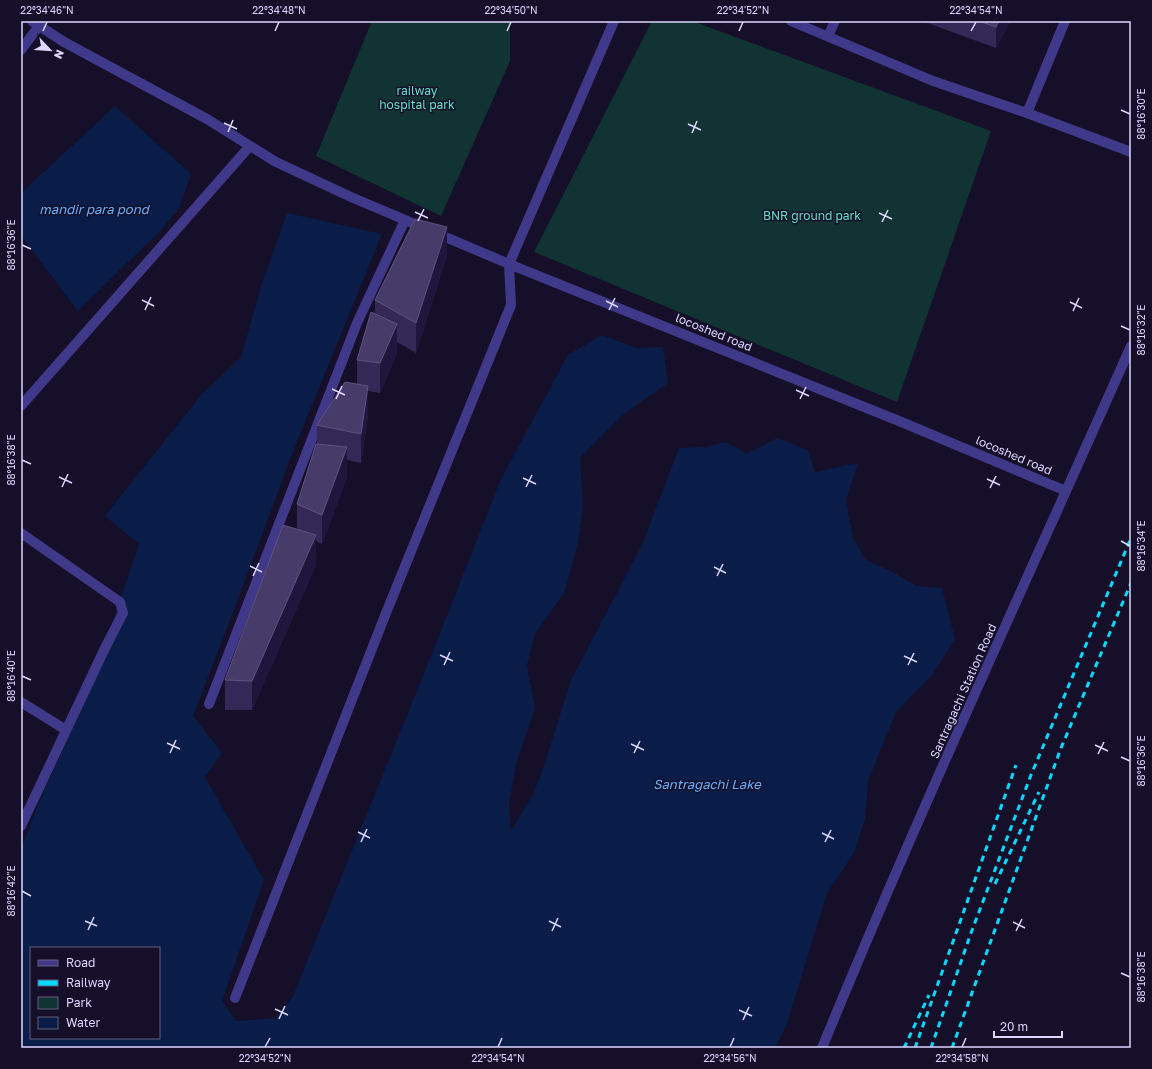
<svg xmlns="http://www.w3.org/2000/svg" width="1152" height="1069" font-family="'Golos Text',sans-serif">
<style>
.green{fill:#123333}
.water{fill:#091d48;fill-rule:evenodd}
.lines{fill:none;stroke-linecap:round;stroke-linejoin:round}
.minor{stroke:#403989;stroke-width:10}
.rail{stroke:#03daff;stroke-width:3;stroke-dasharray:6 5;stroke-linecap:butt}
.wall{fill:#342857}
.shaded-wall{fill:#20163d}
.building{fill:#463b69;stroke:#5e5380}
.ticks{fill:none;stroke:#ddd7ff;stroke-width:1.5}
.labels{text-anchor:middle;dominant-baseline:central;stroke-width:3;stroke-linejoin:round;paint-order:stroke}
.park-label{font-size:12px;fill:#5fe3c8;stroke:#150f29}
.street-label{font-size:12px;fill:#ddd7ff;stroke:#150f29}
.water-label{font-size:13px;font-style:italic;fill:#65b1ff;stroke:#150f29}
.neatline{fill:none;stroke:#ddd7ff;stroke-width:1.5}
.ticks-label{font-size:10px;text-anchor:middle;fill:#ddd7ff}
</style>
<rect width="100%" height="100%" fill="#150f29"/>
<path class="green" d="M 372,21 L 510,21 L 510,61 L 441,216 L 316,156 Z
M 652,21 L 692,21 L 991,131 L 897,402 L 534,252 Z"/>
<path class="water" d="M 115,106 L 191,174 L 179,208 L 161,230 L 78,311 L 21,236 L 21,193 Z
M 287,213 L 382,234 L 292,454 L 237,602 L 193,716 L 222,753 L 205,777 L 264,880 L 222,1001 L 236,1021 L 276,1018 L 293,996 L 427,666 L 501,479 L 568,355 L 602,335 L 636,348 L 663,347 L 668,383 L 623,415 L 580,458 L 583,507 L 577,548 L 564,593 L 535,634 L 527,665 L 535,709 L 516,764 L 509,806 L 511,831 L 532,796 L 542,772 L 571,680 L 642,545 L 679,448 L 705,447 L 726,442 L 747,454 L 777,438 L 808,450 L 815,472 L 858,463 L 846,500 L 853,538 L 866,560 L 891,571 L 916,586 L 942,588 L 955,639 L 933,674 L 896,712 L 868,781 L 865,819 L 854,853 L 827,893 L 787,1024 L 775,1048 L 21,1048 L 21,849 L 42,795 L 87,698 L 139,544 L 105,516 L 202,394 L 241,357 L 261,286 ZM 31,948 L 159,948 L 159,1038 L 31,1038 Z"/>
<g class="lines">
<path class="minor" d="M 32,21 L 64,42 L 207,119 L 276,162 L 351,197 L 509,264 L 899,421 L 1066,491
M 791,21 L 933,81 L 1027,113 L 1131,152
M 828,36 L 835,21
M 21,50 L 39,26
M 1027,113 L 1065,21
M 21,406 L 250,146
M 21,533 L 120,602 L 123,613 L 105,648 L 21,826
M 21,702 L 66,730
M 209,704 L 357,323 L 405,220
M 235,998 L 386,613 L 511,305 L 509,264 L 614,21
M 822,1048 C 919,811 1027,580 1131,346"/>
<path class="rail" d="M 995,884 L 1039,792
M 904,1048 L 929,995
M 915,1048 L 1016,765
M 931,1048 L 971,933 L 1031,775 L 1131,538
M 952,1048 L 1061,748 L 1131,583"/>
</g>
<path class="wall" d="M 922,21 L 1010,21 L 996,48 Z
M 447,256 L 416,353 L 397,342 L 397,353 L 380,393 L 368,391 L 368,416 L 361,463 L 347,460 L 347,477 L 322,544 L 316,541 L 316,565 L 252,710 L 225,710 L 225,680 L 297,529 L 297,504 L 317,444 L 317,425 L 357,384 L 357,360 L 375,314 L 375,300 Z"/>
<path class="shaded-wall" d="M 999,21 L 1010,21 L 996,48 L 996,27 Z
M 447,227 L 447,256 L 416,353 L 416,323 Z
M 397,324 L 397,353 L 380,393 L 380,363 Z
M 368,386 L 368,416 L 361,463 L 361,434 Z
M 347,447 L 347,477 L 322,544 L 322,515 Z
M 316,535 L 316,565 L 252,710 L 252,681 Z"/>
<path class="building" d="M 979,21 L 999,21 L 996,27 Z
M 415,219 L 447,227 L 416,323 L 375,300 Z
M 371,312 L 397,324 L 380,363 L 357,360 Z
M 345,382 L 368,386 L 361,434 L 317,425 Z
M 316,444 L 347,447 L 322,515 L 297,504 Z
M 283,525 L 316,535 L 252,681 L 225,680 Z"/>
<path class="ticks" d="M 43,31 L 47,22M 275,31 L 279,22M 507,31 L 511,22M 739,31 L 743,22M 971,31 L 976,22M 1121,110 L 1130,114M 224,123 L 237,129M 688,124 L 701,130M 228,132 L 233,120M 692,133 L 697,121M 415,212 L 428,218M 879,213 L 892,219M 418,221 L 424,209M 882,222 L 888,210M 22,245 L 31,249M 142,300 L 154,306M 606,301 L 618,307M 1070,302 L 1082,308M 145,310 L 151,297M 609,310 L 615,298M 1073,311 L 1079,298M 1121,326 L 1130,330M 332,389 L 345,395M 796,390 L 809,396M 336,399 L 342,386M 800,399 L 806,387M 22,460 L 31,464M 59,477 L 72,483M 523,478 L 536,484M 987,479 L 1000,485M 62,487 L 68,474M 526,487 L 532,475M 990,488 L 996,476M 1121,541 L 1130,546M 250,566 L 262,572M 714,567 L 726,573M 253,576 L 259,563M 717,576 L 723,564M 440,655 L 453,661M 904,656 L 917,662M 444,665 L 450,652M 908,665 L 914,653M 22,676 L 31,680M 167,743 L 180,749M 631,744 L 644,750M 1095,745 L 1108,751M 170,753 L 176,740M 634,753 L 640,741M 1098,754 L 1104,742M 1121,757 L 1130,761M 358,832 L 370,838M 822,833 L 834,839M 361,842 L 367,829M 825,842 L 831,830M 22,891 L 31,896M 85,921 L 97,926M 549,921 L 561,927M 1013,922 L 1025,928M 88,930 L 94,917M 552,931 L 558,918M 1016,931 L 1022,919M 1121,973 L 1130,977M 275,1009 L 288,1015M 739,1010 L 752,1016M 279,1019 L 285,1006M 743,1020 L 749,1007M 265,1047 L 270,1038M 498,1047 L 502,1038M 730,1047 L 734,1038M 962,1047 L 966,1038"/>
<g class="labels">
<g class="park-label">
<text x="417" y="90">railway<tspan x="417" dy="14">hospital park</tspan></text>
<text x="812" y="215">BNR ground park</text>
</g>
<g class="street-label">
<text transform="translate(714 332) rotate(22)">locoshed road</text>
<text transform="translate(1014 455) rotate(23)">locoshed road</text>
<text transform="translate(963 691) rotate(-66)">Santragachi Station Road</text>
</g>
<g class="water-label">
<text x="94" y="209">mandir para pond</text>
<text x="707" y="784">Santragachi Lake</text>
</g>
</g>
<rect width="1152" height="1069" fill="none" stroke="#150f29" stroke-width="44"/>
<rect x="30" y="947" width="130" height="92" fill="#150f29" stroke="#655f7f"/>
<rect x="38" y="960" width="20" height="6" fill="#403989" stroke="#655f7f"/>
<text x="66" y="967" font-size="12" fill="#ddd7ff">Road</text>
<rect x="38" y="980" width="20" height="6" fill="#03daff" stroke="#655f7f"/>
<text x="66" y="987" font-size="12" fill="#ddd7ff">Railway</text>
<rect x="38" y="997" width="20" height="12" fill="#123333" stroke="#655f7f"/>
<text x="66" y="1007" font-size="12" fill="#ddd7ff">Park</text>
<rect x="38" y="1017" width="20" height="12" fill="#091d48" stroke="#655f7f"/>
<text x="66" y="1027" font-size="12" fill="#ddd7ff">Water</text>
<g transform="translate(50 50) rotate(115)" stroke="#150f29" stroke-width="3" paint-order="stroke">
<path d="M0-3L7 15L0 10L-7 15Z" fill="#ddd7ff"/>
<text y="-6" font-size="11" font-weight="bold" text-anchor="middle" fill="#ddd7ff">N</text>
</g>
<path d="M994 1031v6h68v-6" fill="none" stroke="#ddd7ff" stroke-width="2"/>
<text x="1000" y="1031" font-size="12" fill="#ddd7ff" stroke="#150f29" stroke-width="3" paint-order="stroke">20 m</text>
<rect x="22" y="22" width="1108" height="1025" class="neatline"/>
<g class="ticks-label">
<text x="47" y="14">22°34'46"N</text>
<text x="279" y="14">22°34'48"N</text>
<text x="511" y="14">22°34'50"N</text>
<text x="743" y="14">22°34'52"N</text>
<text x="976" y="14">22°34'54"N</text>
<text transform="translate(1141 114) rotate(-90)" y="4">88°16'30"E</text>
<text transform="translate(11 245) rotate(-90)" y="4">88°16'36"E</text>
<text transform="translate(1141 330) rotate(-90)" y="4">88°16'32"E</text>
<text transform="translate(11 460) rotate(-90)" y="4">88°16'38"E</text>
<text transform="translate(1141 546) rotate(-90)" y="4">88°16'34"E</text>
<text transform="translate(11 676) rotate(-90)" y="4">88°16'40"E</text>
<text transform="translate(1141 761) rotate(-90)" y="4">88°16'36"E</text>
<text transform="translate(11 891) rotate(-90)" y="4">88°16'42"E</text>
<text transform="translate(1141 977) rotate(-90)" y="4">88°16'38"E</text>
<text x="265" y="1062">22°34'52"N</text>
<text x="498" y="1062">22°34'54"N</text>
<text x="730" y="1062">22°34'56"N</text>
<text x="962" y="1062">22°34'58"N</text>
</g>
</svg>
